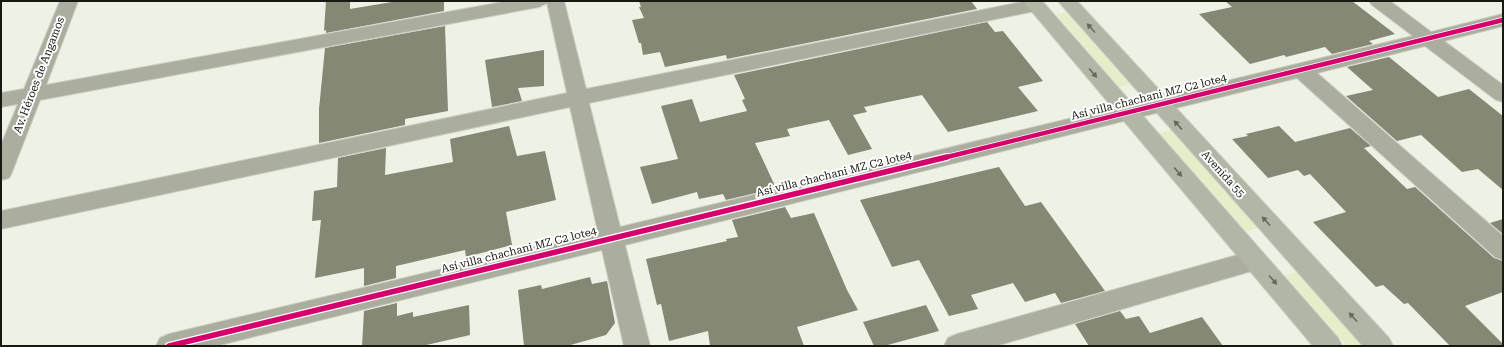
<svg xmlns="http://www.w3.org/2000/svg" width="1504" height="347" font-family="'Roboto Serif',serif">
<style>
.green{fill:#e6eec9}
.building{fill:#848875}
.lines{fill:none;stroke-linecap:round;stroke-linejoin:round}
.street-casing{stroke:#cbcfc3;stroke-width:2}
.secondary-casing{stroke:#cbcfc3;stroke-width:2}
.street{fill:#abae9e;fill-rule:evenodd}
.secondary{fill:#b2b6a6;fill-rule:evenodd}
.cycleway-far1-casing{stroke:#fff;stroke-width:6}
.cycleway-casing{stroke:#fff;stroke-width:8}
.cycleway-far1{stroke:#d6006c;stroke-width:4.5}
.cycleway{stroke:#d6006c;stroke-width:5.5}
.oneway{fill:#65685c}
.labels{text-anchor:middle;dominant-baseline:central;stroke-width:4;stroke-linejoin:round;paint-order:stroke}
.street-label{font-size:11px;fill:#181a11;stroke:#fff}
</style>
<rect width="100%" height="100%" fill="#eef2e4"/>
<path class="green" d="M 1066,12 L 1130,85 L 1119,87 L 1056,14 Z
M 1171,130 L 1259,228 L 1246,231 L 1159,133 Z
M 1298,272 L 1364,346 L 1347,346 L 1285,275 Z"/>
<path class="building" d="M 326,1 L 350,1 L 350,9 L 398,1 L 444,1 L 444,11 L 326,33 L 326,30 L 324,31 Z
M 639,1 L 971,1 L 977,9 L 727,59 L 726,55 L 665,67 L 660,52 L 643,55 L 641,43 L 639,43 L 632,20 L 644,18 L 639,7 L 641,7 Z
M 1225,1 L 1352,1 L 1395,34 L 1369,41 L 1373,44 L 1332,54 L 1325,47 L 1286,57 L 1284,55 L 1250,64 L 1199,14 L 1232,7 Z
M 987,22 L 995,32 L 1003,31 L 1043,81 L 1018,87 L 1038,111 L 948,132 L 922,95 L 864,107 L 867,112 L 853,115 L 872,149 L 848,155 L 829,120 L 787,129 L 790,136 L 755,143 L 776,188 L 726,200 L 723,194 L 699,199 L 697,192 L 652,204 L 640,167 L 678,159 L 661,106 L 692,99 L 700,122 L 747,111 L 742,100 L 745,99 L 734,75 Z
M 445,26 L 448,111 L 405,119 L 405,125 L 319,143 L 319,109 L 325,48 Z
M 544,50 L 544,86 L 518,88 L 522,101 L 492,107 L 485,60 Z
M 1389,57 L 1438,97 L 1469,89 L 1503,116 L 1503,190 L 1478,169 L 1462,172 L 1421,135 L 1397,141 L 1346,96 L 1373,90 L 1347,67 Z
M 509,126 L 517,156 L 545,151 L 556,200 L 506,212 L 512,245 L 466,257 L 465,250 L 396,266 L 396,278 L 364,286 L 364,268 L 315,278 L 321,220 L 312,221 L 314,191 L 337,187 L 338,158 L 386,148 L 385,175 L 453,162 L 450,139 Z
M 1279,126 L 1295,142 L 1350,128 L 1371,146 L 1364,148 L 1407,189 L 1415,187 L 1494,258 L 1503,261 L 1503,292 L 1465,306 L 1503,344 L 1503,346 L 1450,346 L 1408,303 L 1404,304 L 1383,285 L 1376,287 L 1313,222 L 1346,212 L 1310,174 L 1304,176 L 1298,170 L 1268,178 L 1232,139 L 1248,136 L 1246,134 Z
M 999,167 L 1025,206 L 1041,202 L 1105,291 L 1061,303 L 1055,293 L 1025,302 L 1013,283 L 971,295 L 978,309 L 949,316 L 919,260 L 892,267 L 860,200 Z
M 785,207 L 791,218 L 814,213 L 847,290 L 858,310 L 797,327 L 804,346 L 710,346 L 708,331 L 669,341 L 661,304 L 657,305 L 646,259 L 727,241 L 726,239 L 738,237 L 732,220 Z
M 1503,219 L 1503,234 L 1490,223 Z
M 590,277 L 592,284 L 607,281 L 615,323 L 606,335 L 567,346 L 524,346 L 518,290 L 541,285 L 542,289 Z
M 397,303 L 397,316 L 413,312 L 413,317 L 469,305 L 470,335 L 422,346 L 362,346 L 364,311 Z
M 926,305 L 939,331 L 884,346 L 874,346 L 863,322 Z
M 1120,311 L 1126,319 L 1139,316 L 1150,333 L 1202,317 L 1223,346 L 1089,346 L 1075,324 Z"/>
<g class="lines">
<defs>
<path id="street" d="M 60,1 L 78,1 L 46,85 L 508,1 L 564,1 L 586,89 L 1027,1 L 1041,1 L 1044,5 L 1041,9 L 1035,11 L 589,103 L 620,227 L 1413,36 L 1372,5 L 1369,1 L 1390,1 L 1431,32 L 1503,14 L 1503,26 L 1444,41 L 1503,85 L 1503,102 L 1496,100 L 1425,46 L 1317,73 L 1503,236 L 1503,260 L 1495,257 L 1297,78 L 625,245 L 650,346 L 624,346 L 602,250 L 216,346 L 156,346 L 160,338 L 169,334 L 598,232 L 570,107 L 1,229 L 1,211 L 567,93 L 547,3 L 539,7 L 40,100 L 12,172 L 9,178 L 1,180 L 1,145 L 18,104 L 1,107 L 1,93 L 24,89 Z
M 1255,250 L 1263,253 L 1267,260 L 1263,267 L 1255,270 L 996,346 L 944,346 L 948,338 L 957,334 Z"/>
<path id="secondary" d="M 1023,1 L 1042,1 L 1338,338 L 1342,346 L 1313,346 Z
M 1058,1 L 1077,1 L 1389,338 L 1393,346 L 1363,346 Z"/>
</defs>
<use href="#street" class="street-casing"/>
<use href="#secondary" class="secondary-casing"/>
<use href="#street" class="street"/>
<use href="#secondary" class="secondary"/>
<defs>
<path id="cycleway-far1" d="M 943,158 L 1503,20"/>
<path id="cycleway" d="M 169,346 L 947,157"/>
</defs>
<use href="#cycleway-far1" class="cycleway-far1-casing"/>
<use href="#cycleway" class="cycleway-casing"/>
<use href="#cycleway-far1" class="cycleway-far1"/>
<use href="#cycleway" class="cycleway"/>
</g>
<defs><path id="oneway-solid" d="M-6-.8H1V-3.2L6.5 0L1 3.2V.8H-6Z"/></defs>
<g class="oneway">
<use href="#oneway-solid" transform="translate(1091 28) rotate(-132)"/>
<use href="#oneway-solid" transform="translate(1093 73) rotate(49)"/>
<use href="#oneway-solid" transform="translate(1178 125) rotate(-132)"/>
<use href="#oneway-solid" transform="translate(1178 172) rotate(49)"/>
<use href="#oneway-solid" transform="translate(1266 221) rotate(-132)"/>
<use href="#oneway-solid" transform="translate(1273 280) rotate(49)"/>
<use href="#oneway-solid" transform="translate(1353 317) rotate(-132)"/>
</g>
<g class="labels">
<g class="street-label">
<text transform="translate(39 75) rotate(-69)">Av. Héroes de Angamos</text>
<text transform="translate(1149 97) rotate(-14)">Así villa chachani MZ C2 lote4</text>
<text transform="translate(834 174) rotate(-14)">Así villa chachani MZ C2 lote4</text>
<text transform="translate(1223 174) rotate(48)">Avenida 55</text>
<text transform="translate(519 250) rotate(-14)">Así villa chachani MZ C2 lote4</text>
</g>
</g>
<rect width="1504" height="347" fill="none" stroke="#181a11" stroke-width="4"/>
</svg>
